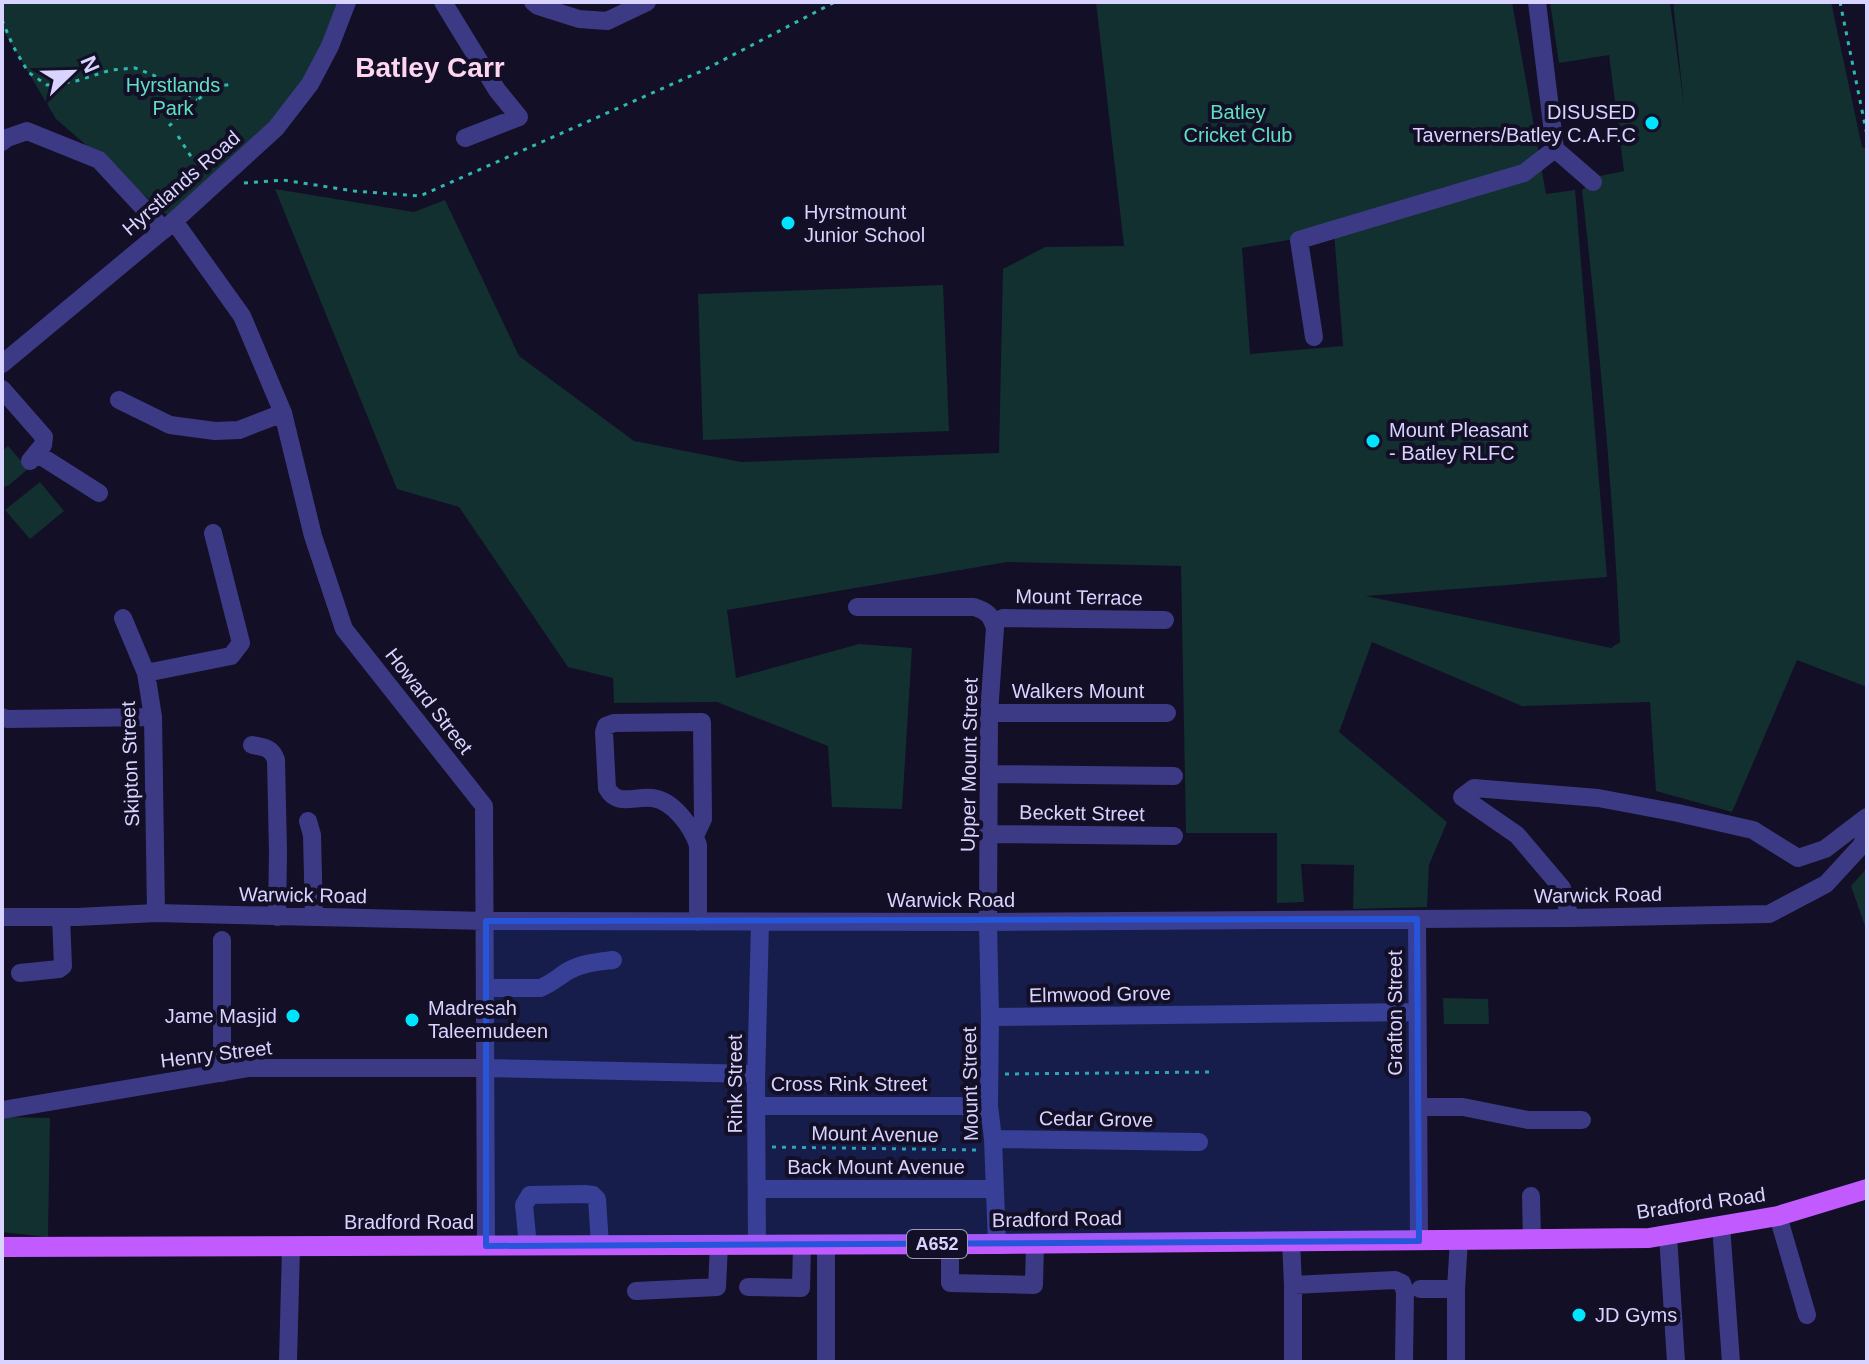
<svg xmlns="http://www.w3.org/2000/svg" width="1869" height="1364" font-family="Helvetica,sans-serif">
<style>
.green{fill:#12302f;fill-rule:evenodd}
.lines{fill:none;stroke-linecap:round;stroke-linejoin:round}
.path{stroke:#2fb8b0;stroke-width:3;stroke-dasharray:4 6;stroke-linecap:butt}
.minor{stroke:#3d3a85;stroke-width:18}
.major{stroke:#c25bff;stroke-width:20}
.marked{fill:#2655da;fill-opacity:0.2;stroke:#2655da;stroke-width:6;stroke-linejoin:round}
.poi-dot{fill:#00e5ff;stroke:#130f26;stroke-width:3}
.labels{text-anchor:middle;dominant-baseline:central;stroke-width:8;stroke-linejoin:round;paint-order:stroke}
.shield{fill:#130f26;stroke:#9e99be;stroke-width:2}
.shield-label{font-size:18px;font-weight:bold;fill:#d9d4ff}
.park-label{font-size:20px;fill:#5fe0c0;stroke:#130f26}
.poi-label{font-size:20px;fill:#d9d4ff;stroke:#130f26;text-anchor:start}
.street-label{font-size:20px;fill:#d9d4ff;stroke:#130f26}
.district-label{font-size:28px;font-weight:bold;fill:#ffd6f0;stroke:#130f26}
</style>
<rect width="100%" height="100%" fill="#130f26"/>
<path class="green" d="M 2,2 L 347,2 L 310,84 L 174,221 L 56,119 L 2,28 Z
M 1096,2 L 1512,2 L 1546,194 L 1575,190 L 1607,577 L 1366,596 L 1611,648 L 1620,642 C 1613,491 1599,341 1582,190 L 1600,176 L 1624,171 L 1609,55 L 1559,63 L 1550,2 L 1670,2 L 1684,105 L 1673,2 L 1831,2 L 1862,147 L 1867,149 L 1867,687 L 1797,660 L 1732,812 L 1656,791 L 1650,702 L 1522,706 L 1372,642 L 1339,732 L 1447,822 L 1429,865 L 1427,907 L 1353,909 L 1354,865 L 1301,864 L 1304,902 L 1277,903 L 1277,833 L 1186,833 L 1181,566 L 1007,562 L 727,610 L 736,678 L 859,644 L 912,648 L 902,809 L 832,807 L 828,746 L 717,702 L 614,703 L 613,678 L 568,667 L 459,507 L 397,489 L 275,189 L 414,212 L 445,200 L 519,356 L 634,441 L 741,462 L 999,453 L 1003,269 L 1045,247 L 1124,246 ZM 1334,232 L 1343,346 L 1250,354 L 1242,248 Z
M 943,285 L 949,431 L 703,440 L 698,294 Z
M 8,446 L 28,469 L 9,485 L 2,488 L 2,451 Z
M 40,482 L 64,511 L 30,539 L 5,510 Z
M 1867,868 L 1867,932 L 1851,886 Z
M 1443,998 L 1488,999 L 1489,1024 L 1444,1024 Z
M 2,1117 L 50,1118 L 48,1237 L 2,1232 Z"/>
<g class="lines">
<path class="path" d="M 1840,2 L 1867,135
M 2,20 L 13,46 L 28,72 L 47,85 L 76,81 L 111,70 L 135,68 L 153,75 L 197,100
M 169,126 L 197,100 L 217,86 L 234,84
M 178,136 L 190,155 L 205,171
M 244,183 L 283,180 L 354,191 L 420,196 L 704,70 L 835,2
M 1005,1074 L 1214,1072
M 772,1147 L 977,1150"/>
<path class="minor" d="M 443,2 L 497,90 L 519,117 L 465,138
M 533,2 L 538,6 L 579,19 L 607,21 L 647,2
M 1537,2 L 1555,149
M 2,142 L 7,138 L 27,131 L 99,160 L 164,230
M 1555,149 L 1593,182
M 174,221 L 242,316 L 283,413 L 313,536 L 344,629 L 484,806 L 486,1246
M 1314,337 L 1299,240 L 1524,173 L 1555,149
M 2,364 L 174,221 L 276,128 L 310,84 L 330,46 L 347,2
M 2,389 L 44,437 L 43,445 L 30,461
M 119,400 L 170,425 L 215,431 L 239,430 L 283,413
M 36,453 L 99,493
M 857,607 L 974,607 C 987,611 991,615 995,628 L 989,713 L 988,922 L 990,1017 L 989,1106 L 993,1139 L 997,1244
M 123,618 L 146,673 L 153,717 L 156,913
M 993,622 L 1003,618 L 1165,620
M 146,673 L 231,656 L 241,643 L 213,533
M 989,713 L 1167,713
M 2,717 L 7,719 L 153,717
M 252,745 C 263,747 272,747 276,760 L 278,852 L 277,917
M 989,774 L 1174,776
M 308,821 L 312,835 L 314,917
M 989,834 L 1174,836
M 695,836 L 703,819 L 702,722 L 614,723 L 606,726 L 604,732 L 607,788 C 617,807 634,796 652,798 C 673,800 692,827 698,845 L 698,922
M 2,917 L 77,917 L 156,913 L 486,921 L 988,922 L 1570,918 L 1769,914 L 1826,884 L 1861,846 L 1867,833
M 1570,918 L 1562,888 L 1517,835 L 1462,797 L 1474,788 L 1598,798 L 1678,813 L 1753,830 L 1798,858 L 1825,849 L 1867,817
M 1417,919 L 1419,1241
M 20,973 L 59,969 L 63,966 L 61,917
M 486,988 L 540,988 C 551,984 558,977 568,971 C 582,963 597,962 613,960
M 990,1017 L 1417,1012
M 222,1073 L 222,940
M 756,1106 L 989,1106
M 1418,1107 L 1463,1107 L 1528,1120 L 1582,1120
M 2,1110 L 249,1068 L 486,1068 L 756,1074
M 993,1139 L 1199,1142
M 757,1189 L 995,1189
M 1531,1196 L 1532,1239
M 1778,1216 L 1807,1315
M 1721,1226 L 1731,1362
M 1668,1235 L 1676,1362
M 1291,1241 L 1293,1285 L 1293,1362
M 950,1244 L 950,1283 L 1034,1285 L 1035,1244
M 757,1245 L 756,1083 L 760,923
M 826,1245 L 826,1362
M 528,1246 L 524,1205 L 530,1195 L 585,1194 L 593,1195 L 597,1199 L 600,1245
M 1293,1285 L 1395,1280 L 1402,1283 L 1405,1292 L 1404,1362
M 748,1287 L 801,1288 L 802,1245
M 1420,1289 L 1456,1289
M 636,1291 L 717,1287 L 719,1245
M 288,1362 L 291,1247
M 1456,1362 L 1456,1289 L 1459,1239"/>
<path class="major" d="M 2,1247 L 997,1244 L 1649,1238 L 1778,1216 L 1867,1189"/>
</g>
<path class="marked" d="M 1417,919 L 1419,1241 L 486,1246 L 486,921 Z"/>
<g class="poi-dot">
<circle cx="1652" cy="123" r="8"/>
<circle cx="788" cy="223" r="8"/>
<circle cx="1373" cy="441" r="8"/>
<circle cx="293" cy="1016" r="8"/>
<circle cx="412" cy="1020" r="8"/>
<circle cx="1579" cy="1315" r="8"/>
</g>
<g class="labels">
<rect class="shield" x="907" y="1230" width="60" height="28" rx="6"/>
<g class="shield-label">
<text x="937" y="1244">A652</text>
</g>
<g class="park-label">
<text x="173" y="85">Hyrstlands<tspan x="173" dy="23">Park</tspan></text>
<text x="1238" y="112">Batley<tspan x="1238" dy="23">Cricket Club</tspan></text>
</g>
<g class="poi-label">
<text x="1636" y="112" text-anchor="end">DISUSED<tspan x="1636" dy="23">Taverners/Batley C.A.F.C</tspan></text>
<text x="804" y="212">Hyrstmount<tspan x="804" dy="23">Junior School</tspan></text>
<text x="1389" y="430">Mount Pleasant<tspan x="1389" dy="23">- Batley RLFC</tspan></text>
<text x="428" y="1008">Madresah<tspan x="428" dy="23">Taleemudeen</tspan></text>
<text x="277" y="1016" text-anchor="end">Jame Masjid</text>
<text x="1595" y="1315">JD Gyms</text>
</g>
<g class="street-label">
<text transform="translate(181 183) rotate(-41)">Hyrstlands Road</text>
<text transform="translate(1079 597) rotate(1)">Mount Terrace</text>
<text x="1078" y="691">Walkers Mount</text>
<text transform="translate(429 701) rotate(52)">Howard Street</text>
<text transform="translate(130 764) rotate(-92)">Skipton Street</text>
<text transform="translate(969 765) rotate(-89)">Upper Mount Street</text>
<text transform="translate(1082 813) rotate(1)">Beckett Street</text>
<text transform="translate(303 895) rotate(1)">Warwick Road</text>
<text transform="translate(1598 895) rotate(-1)">Warwick Road</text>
<text x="951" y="900">Warwick Road</text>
<text transform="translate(1100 994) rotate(-1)">Elmwood Grove</text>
<text transform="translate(1395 1013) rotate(-90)">Grafton Street</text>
<text transform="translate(216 1054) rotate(-7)">Henry Street</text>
<text transform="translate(735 1084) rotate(-90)">Rink Street</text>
<text x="849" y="1084">Cross Rink Street</text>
<text transform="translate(970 1084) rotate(-91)">Mount Street</text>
<text transform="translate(1096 1119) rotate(1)">Cedar Grove</text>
<text transform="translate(875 1134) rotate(1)">Mount Avenue</text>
<text x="876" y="1167">Back Mount Avenue</text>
<text transform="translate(1701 1203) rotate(-8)">Bradford Road</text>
<text transform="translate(1057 1219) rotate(-1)">Bradford Road</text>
<text x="409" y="1222">Bradford Road</text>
</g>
<g class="district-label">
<text x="430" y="67">Batley Carr</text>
</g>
</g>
<rect width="1869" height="1364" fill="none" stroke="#d9d4ff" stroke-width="8"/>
<g transform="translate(72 72) rotate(67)" stroke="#130f26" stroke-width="6" paint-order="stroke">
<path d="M0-6L14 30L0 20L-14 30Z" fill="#d9d4ff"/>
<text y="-12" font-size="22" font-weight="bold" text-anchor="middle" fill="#d9d4ff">N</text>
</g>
</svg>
